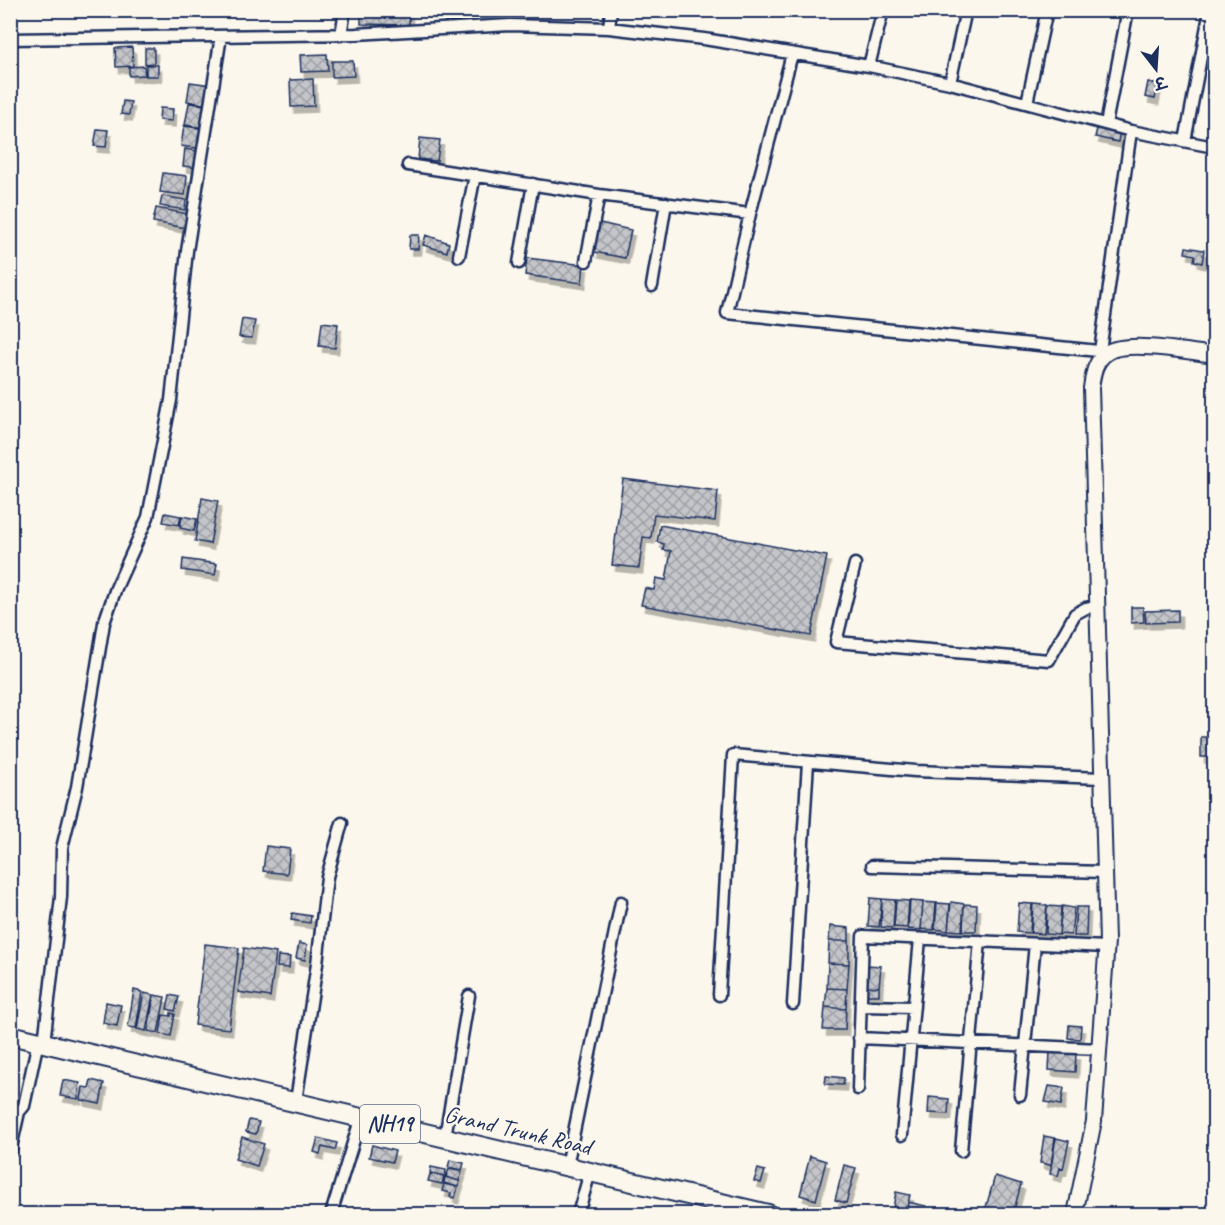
<svg xmlns="http://www.w3.org/2000/svg" width="1225" height="1225" font-family="Caveat,'Playpen Sans Deva',sans-serif">
<style>
.building{fill:url(#building-cross-hatch);stroke:#1b2f5e;stroke-width:1.5;filter:url(#shadow)}
.lines{fill:none;stroke-linecap:round;stroke-linejoin:round}
.minor-casing{stroke:#1b2f5e;stroke-width:15}
.tertiary-casing{stroke:#1b2f5e;stroke-width:18}
.trunk-casing{stroke:#1b2f5e;stroke-width:22}
.minor{stroke:#fbf7ec;stroke-width:10}
.tertiary{stroke:#fbf7ec;stroke-width:14}
.trunk{stroke:#fbf7ec;stroke-width:18}
.labels{text-anchor:middle;dominant-baseline:central;stroke-width:5;stroke-linejoin:round;paint-order:stroke}
.shield{fill:#fbf7ec;stroke:#5e6b89;stroke-width:1.5}
.shield-label{font-size:22px;font-weight:bold;fill:#1b2f5e}
.street-label{font-size:24px;fill:#1b2f5e;stroke:#fbf7ec}
</style>
<defs>
<pattern id="building-cross-hatch" width="8" height="8" patternUnits="userSpaceOnUse" patternTransform="scale(1.5)"><rect width="8" height="8" fill="#c3c5c9"/><path d="M0 0l8 8M0 8l8-8" fill="none" stroke="#9ea0a6"/></pattern>
<filter id="shadow"><feDropShadow dx="3.5" dy="6" stdDeviation="0" flood-color="#0004"/></filter>
</defs>
<rect width="100%" height="100%" fill="#fbf7ec"/>
<filter id="ink" filterUnits="userSpaceOnUse"><feTurbulence type="fractalNoise" baseFrequency=".0167" numOctaves="2"/><feDisplacementMap in="SourceGraphic" scale="12" xChannelSelector="R" yChannelSelector="G"/><feConvolveMatrix kernelMatrix="1 2 1 2 8 2 1 2 1" color-interpolation-filters="sRGB"/></filter>
<g filter="url(#ink)">
<path class="building" d="M 361,10 L 409,10 L 409,25 L 361,24 Z
M 132,47 L 133,66 L 116,67 L 115,48 Z
M 145,48 L 154,48 L 154,63 L 145,64 Z
M 327,54 L 328,71 L 301,72 L 300,55 Z
M 332,61 L 353,61 L 354,76 L 332,77 Z
M 146,65 L 158,65 L 158,76 L 146,76 Z
M 144,66 L 145,75 L 129,76 L 129,67 Z
M 313,79 L 314,106 L 291,107 L 290,80 Z
M 190,82 L 211,85 L 208,105 L 187,101 Z
M 1148,82 L 1158,84 L 1155,99 L 1145,97 Z
M 123,101 L 131,102 L 129,115 L 121,114 Z
M 189,103 L 207,105 L 204,128 L 185,125 Z
M 160,108 L 173,109 L 172,121 L 159,120 Z
M 1098,125 L 1120,130 L 1118,142 L 1095,137 Z
M 184,126 L 205,129 L 202,149 L 181,146 Z
M 97,129 L 108,130 L 106,147 L 94,146 Z
M 420,138 L 440,140 L 437,161 L 418,159 Z
M 185,149 L 201,152 L 199,168 L 183,166 Z
M 163,173 L 187,176 L 185,195 L 160,192 Z
M 162,196 L 186,200 L 185,210 L 160,206 Z
M 156,208 L 188,214 L 186,228 L 153,222 Z
M 600,223 L 631,230 L 625,258 L 594,252 Z
M 410,235 L 419,235 L 418,249 L 409,249 Z
M 426,235 L 449,243 L 447,252 L 423,245 Z
M 1186,247 L 1204,250 L 1202,263 L 1194,261 L 1195,255 L 1185,253 Z
M 527,258 L 584,265 L 582,283 L 525,275 Z
M 242,319 L 255,321 L 252,338 L 239,337 Z
M 322,322 L 338,324 L 335,348 L 319,346 Z
M 623,479 L 718,491 L 715,521 L 654,514 L 651,538 L 643,537 L 639,568 L 612,565 Z
M 202,498 L 218,501 L 210,544 L 195,541 Z
M 165,513 L 181,516 L 179,525 L 163,522 Z
M 182,516 L 197,519 L 194,531 L 180,528 Z
M 660,525 L 827,556 L 811,636 L 641,605 L 645,588 L 654,590 L 656,578 L 666,580 L 671,551 L 663,550 L 664,544 L 657,542 Z
M 183,559 L 217,564 L 215,575 L 182,570 Z
M 1131,607 L 1143,607 L 1144,622 L 1131,623 Z
M 1178,610 L 1178,622 L 1146,623 L 1145,611 Z
M 1201,737 L 1211,737 L 1211,757 L 1201,757 Z
M 266,846 L 290,849 L 287,874 L 263,871 Z
M 870,898 L 882,899 L 879,927 L 868,926 Z
M 882,899 L 895,900 L 893,928 L 881,927 Z
M 896,900 L 909,901 L 907,928 L 894,927 Z
M 910,901 L 923,902 L 921,930 L 908,929 Z
M 923,902 L 936,903 L 934,930 L 921,929 Z
M 951,902 L 964,904 L 962,931 L 948,930 Z
M 937,903 L 950,904 L 948,931 L 935,929 Z
M 1019,903 L 1032,904 L 1030,933 L 1017,932 Z
M 964,904 L 977,905 L 976,931 L 963,931 Z
M 1033,904 L 1047,905 L 1044,934 L 1031,933 Z
M 1047,906 L 1061,907 L 1059,935 L 1046,934 Z
M 1062,906 L 1074,908 L 1071,935 L 1059,934 Z
M 1076,907 L 1087,907 L 1086,936 L 1074,936 Z
M 292,913 L 311,916 L 310,923 L 291,920 Z
M 830,926 L 849,928 L 849,941 L 829,941 Z
M 829,941 L 849,941 L 849,964 L 828,963 Z
M 299,943 L 307,945 L 305,960 L 296,958 Z
M 205,944 L 239,948 L 229,1029 L 195,1025 Z
M 244,948 L 276,953 L 270,997 L 238,992 Z
M 278,956 L 290,957 L 289,968 L 277,967 Z
M 828,963 L 849,964 L 847,989 L 827,988 Z
M 866,965 L 881,966 L 879,987 L 865,986 Z
M 865,986 L 879,987 L 879,995 L 865,995 Z
M 827,988 L 847,989 L 846,1009 L 825,1007 Z
M 134,990 L 142,992 L 136,1028 L 128,1027 Z
M 144,993 L 153,995 L 146,1031 L 137,1029 Z
M 154,995 L 165,997 L 158,1033 L 148,1031 Z
M 170,995 L 179,997 L 175,1011 L 167,1009 Z
M 106,1002 L 121,1005 L 117,1026 L 103,1023 Z
M 825,1007 L 846,1009 L 845,1030 L 823,1030 Z
M 171,1013 L 175,1014 L 171,1036 L 160,1034 L 163,1015 L 171,1016 Z
M 1069,1025 L 1081,1026 L 1080,1039 L 1068,1038 Z
M 1050,1052 L 1076,1054 L 1075,1072 L 1049,1070 Z
M 826,1076 L 844,1078 L 843,1085 L 825,1084 Z
M 63,1080 L 80,1083 L 78,1099 L 60,1096 Z
M 91,1080 L 104,1083 L 100,1104 L 81,1100 L 83,1087 L 89,1088 Z
M 1049,1086 L 1064,1088 L 1061,1105 L 1045,1102 Z
M 929,1097 L 949,1099 L 948,1114 L 928,1113 Z
M 249,1120 L 259,1122 L 256,1134 L 246,1132 Z
M 1044,1136 L 1055,1138 L 1051,1165 L 1040,1163 Z
M 242,1137 L 264,1144 L 257,1166 L 235,1159 Z
M 318,1138 L 337,1143 L 335,1150 L 322,1147 L 320,1154 L 314,1152 Z
M 1056,1138 L 1069,1141 L 1063,1169 L 1060,1168 L 1058,1176 L 1050,1174 Z
M 372,1145 L 395,1151 L 392,1162 L 369,1157 Z
M 810,1156 L 826,1161 L 816,1200 L 800,1195 Z
M 450,1160 L 464,1163 L 462,1170 L 448,1167 Z
M 844,1165 L 856,1168 L 846,1203 L 835,1200 Z
M 431,1167 L 446,1170 L 445,1176 L 430,1173 Z
M 449,1169 L 462,1172 L 459,1181 L 446,1177 Z
M 758,1169 L 765,1171 L 761,1183 L 754,1181 Z
M 430,1174 L 444,1176 L 442,1184 L 428,1181 Z
M 995,1176 L 1021,1184 L 1013,1214 L 984,1214 Z
M 445,1177 L 460,1181 L 458,1187 L 444,1183 Z
M 444,1184 L 458,1187 L 455,1198 L 450,1197 L 451,1193 L 442,1191 Z
M 896,1192 L 910,1195 L 906,1211 L 893,1208 Z
M 908,1202 L 926,1206 L 924,1214 L 907,1211 Z"/>
<g class="lines">
<defs>
<path id="minor" d="M 609,28 L 611,10
M 341,35 L 345,10
M 10,39 L 356,34 L 510,25 L 609,28 L 704,39 L 869,66 L 950,83 L 1131,131 L 1214,147
M 792,54 L 750,214 L 727,313 L 1108,352
M 869,66 L 883,10
M 950,83 L 966,10
M 1027,103 L 1047,10
M 1106,124 L 1128,10
M 1185,141 L 1210,10
M 408,165 L 599,195 L 750,214
M 459,256 L 475,175
M 586,261 L 599,195
M 519,263 L 533,184
M 652,286 L 666,203
M 1100,351 L 1131,131
M 855,564 L 836,642 L 1049,660 L 1075,614 L 1086,608 L 1097,606
M 872,866 L 1105,872
M 719,995 L 733,755 L 915,771 L 1102,778
M 793,1004 L 808,762
M 861,1006 L 914,1007
M 859,1038 L 1099,1049
M 44,1043 L 61,897 L 62,848 L 77,787 L 104,623 L 116,588 L 148,517 L 171,400 L 187,251 L 221,36
M 858,1089 L 863,936 L 1106,947
M 1020,1095 L 1035,944
M 296,1101 L 317,964 L 327,877 L 342,823
M 902,1135 L 920,939
M 445,1137 L 469,996
M 961,1151 L 980,941
M 10,1152 L 19,1112 L 24,1106 L 38,1041
M 567,1166 L 621,902
M 331,1214 L 361,1117
M 578,1214 L 590,1172"/>
<path id="tertiary" d="M 1075,1214 L 1094,1121 L 1107,941 L 1091,388 C 1093,374 1095,360 1108,352 C 1127,340 1191,352 1214,355"/>
<path id="trunk" d="M 10,1035 L 768,1214"/>
</defs>
<use href="#minor" class="minor-casing"/>
<use href="#tertiary" class="tertiary-casing"/>
<use href="#trunk" class="trunk-casing"/>
<use href="#minor" class="minor"/>
<use href="#tertiary" class="tertiary"/>
<use href="#trunk" class="trunk"/>
</g>
</g>
<g class="labels">
<rect class="shield" x="360" y="1105" width="60" height="38" rx="4.5"/>
<g class="shield-label">
<text x="390" y="1124">NH19</text>
</g>
<g class="street-label">
<text transform="translate(518 1130) rotate(13)">Grand Trunk Road</text>
</g>
</g>
<rect width="1225" height="1225" fill="none" stroke="#fbf7ec" stroke-width="36"/>
<rect x="18" y="18" width="1189" height="1189" fill="none" stroke="#1b2f5e" stroke-width="2" filter="url(#ink)"/>
<g transform="translate(1156 69) rotate(163)" stroke="#fbf7ec" stroke-width="4.5" paint-order="stroke">
<path d="M0-4.5L10 22L0 15L-10 22Z" fill="#1b2f5e"/>
<text y="-9" font-size="16" font-weight="bold" text-anchor="middle" fill="#1b2f5e">उ</text>
</g>
</svg>
